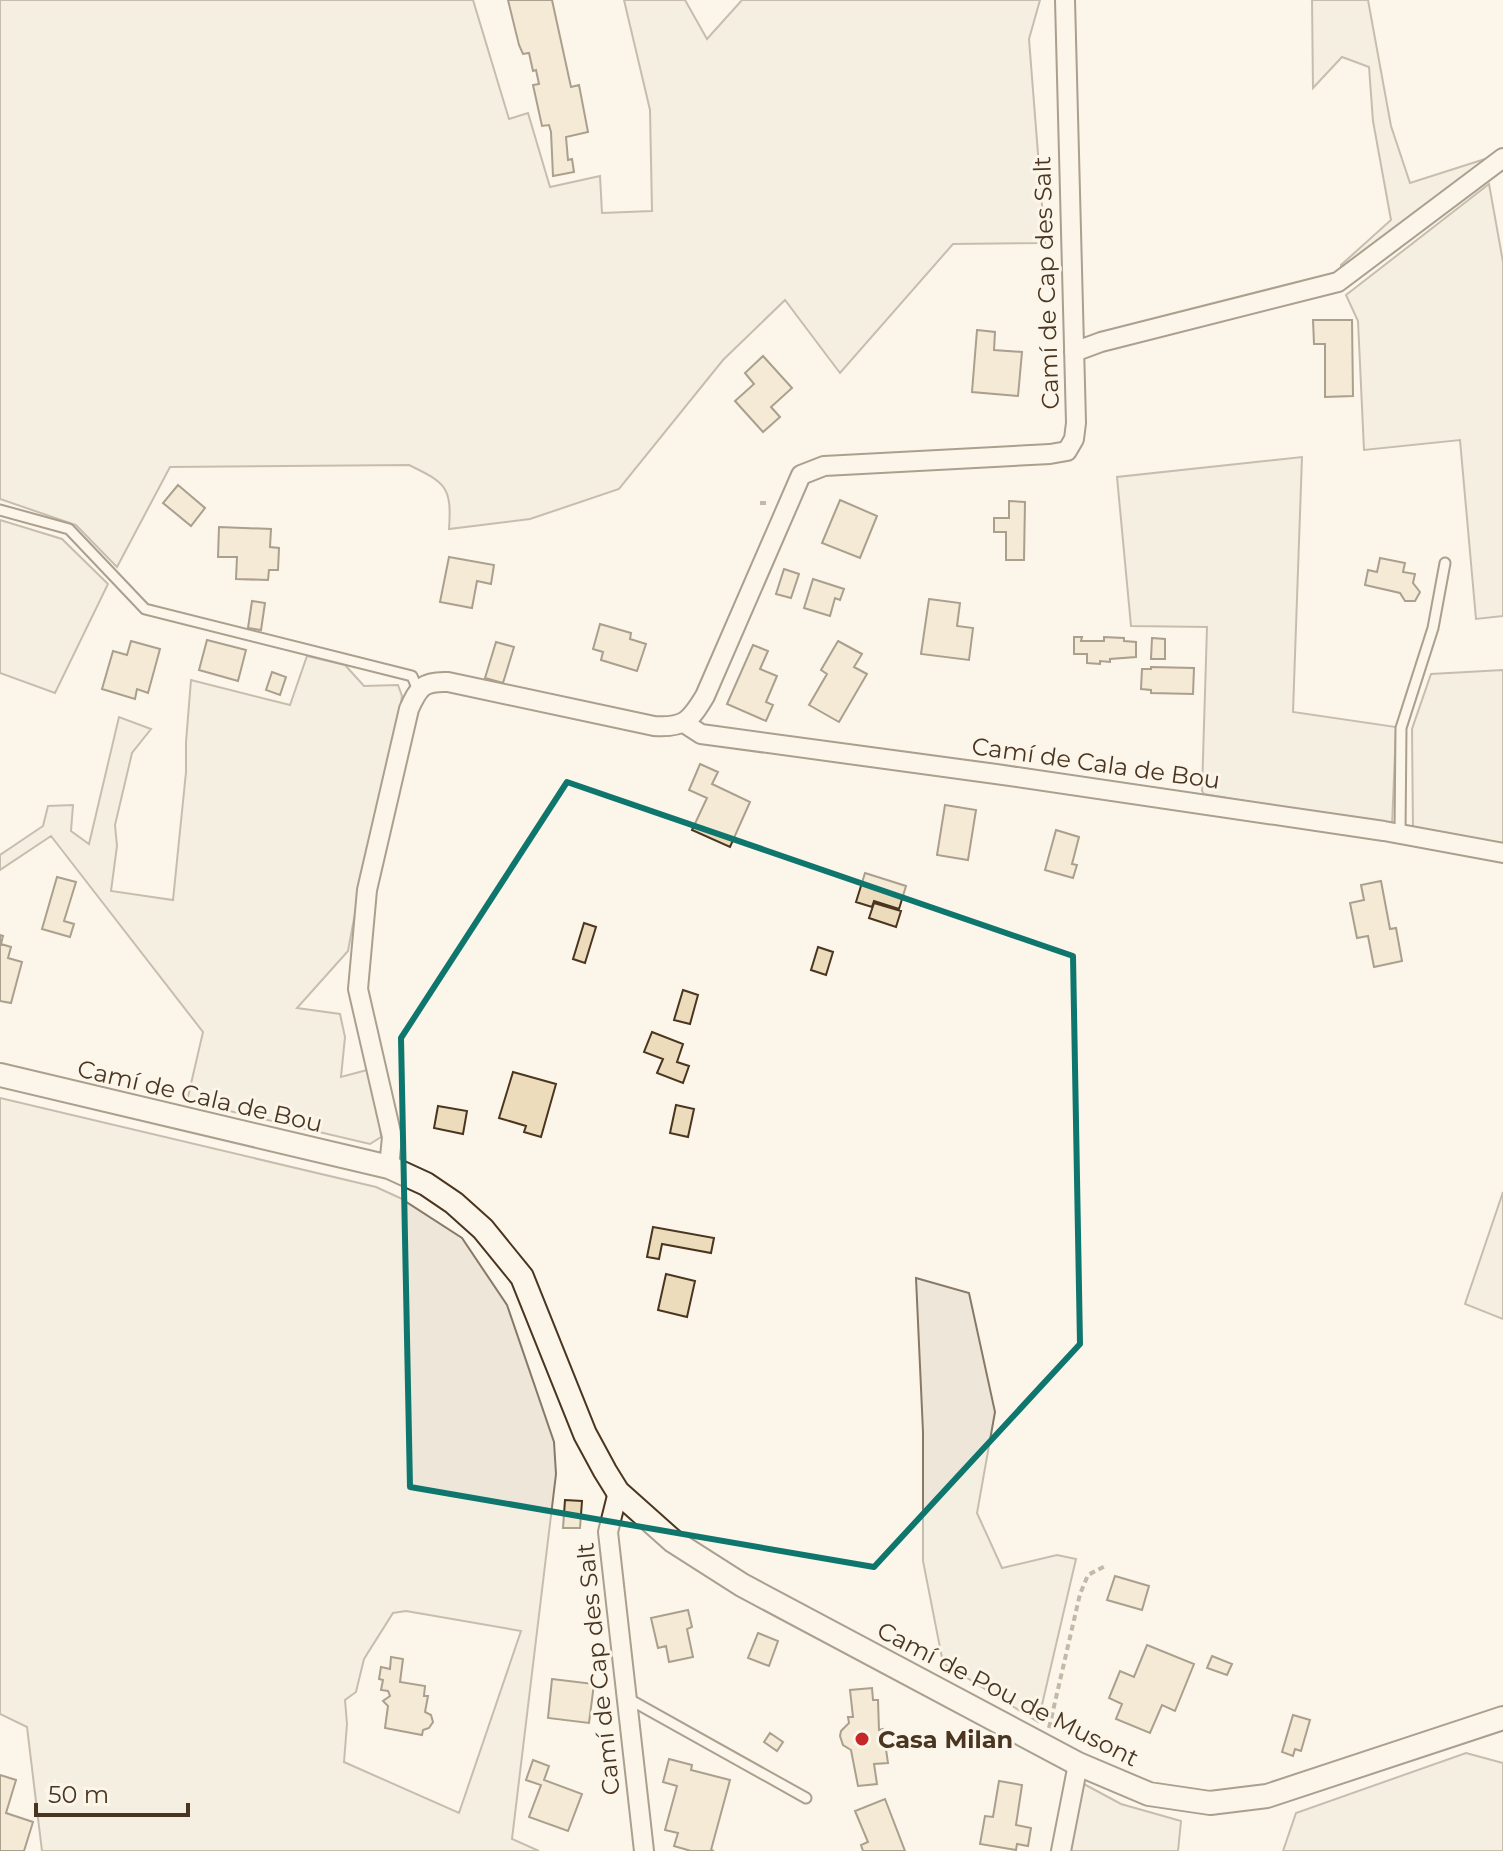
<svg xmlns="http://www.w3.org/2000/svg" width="1503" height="1851" font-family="Montserrat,sans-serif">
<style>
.green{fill:#ede6d9;stroke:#887966;stroke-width:2;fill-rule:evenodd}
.building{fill:#ecdcbc;stroke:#4a3520;stroke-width:2}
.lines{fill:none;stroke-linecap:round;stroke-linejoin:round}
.service-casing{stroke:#4a3520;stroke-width:13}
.minor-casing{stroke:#4a3520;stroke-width:22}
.tertiary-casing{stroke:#4a3520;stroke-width:26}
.path{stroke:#7f6f5c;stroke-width:4;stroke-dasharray:6 4;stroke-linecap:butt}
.service{stroke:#fbf6e9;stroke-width:9}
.minor{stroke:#fbf6e9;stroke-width:18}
.tertiary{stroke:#fbf6e9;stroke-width:22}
.marked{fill:none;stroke:#0f766e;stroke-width:6;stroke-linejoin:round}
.poi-dot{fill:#c62828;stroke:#fbf6e9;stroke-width:3}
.labels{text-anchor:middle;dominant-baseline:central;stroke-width:6;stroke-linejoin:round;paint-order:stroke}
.street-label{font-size:24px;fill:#4a3520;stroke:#fbf6e9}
.poi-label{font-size:24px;font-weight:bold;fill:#4a3520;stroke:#fbf6e9;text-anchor:start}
</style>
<rect width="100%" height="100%" fill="#fbf6e9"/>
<path class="green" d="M 0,0 L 473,0 L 509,119 L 528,113 L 550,187 L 600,176 L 602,213 L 652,211 L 650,110 L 624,0 L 685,0 L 707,39 L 742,0 L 1040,0 L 1029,39 L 1045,243 L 953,244 L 840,373 L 785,300 L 723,360 L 619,489 L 530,519 L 449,529 C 452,487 446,483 409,465 L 170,467 L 117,567 L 76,525 L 0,499 Z
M 1312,0 L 1368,0 L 1391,126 L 1410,183 L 1485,159 L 1436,201 L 1341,271 L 1341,265 L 1391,220 L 1373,121 L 1369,67 L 1342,57 L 1313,88 Z
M 1489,184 L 1503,262 L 1503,616 L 1476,619 L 1460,440 L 1364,450 L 1358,321 L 1346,295 Z
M 1302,457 L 1293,712 L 1396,727 L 1392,826 L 1204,794 L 1202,791 L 1207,627 L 1131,626 L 1117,477 Z
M 0,520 L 62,539 L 108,584 L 55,693 L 0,673 Z
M 307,656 L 345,665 L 364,686 L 398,685 L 402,696 L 394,755 L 359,892 L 348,951 L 297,1008 L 340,1014 L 345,1037 L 341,1077 L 367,1070 L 379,1115 L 381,1137 L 370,1144 L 187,1101 L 203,1032 L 51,836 L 0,870 L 0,855 L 43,826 L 48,806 L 73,805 L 71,831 L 89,844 L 119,717 L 151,729 L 132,753 L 115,825 L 117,846 L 111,891 L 173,900 L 186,772 L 186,742 L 191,680 L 290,705 Z
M 1503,670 L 1503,844 L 1413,829 L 1412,729 L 1431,674 Z
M 0,1098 L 376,1187 L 400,1198 L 462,1238 L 507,1305 L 554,1442 L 556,1474 L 512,1839 L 539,1851 L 42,1851 L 27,1727 L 0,1714 ZM 406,1611 L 521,1631 L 459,1813 L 344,1762 L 347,1724 L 345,1700 L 356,1692 L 364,1659 L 393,1613 Z
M 1503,1192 L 1503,1319 L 1465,1304 Z
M 916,1278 L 969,1293 L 995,1412 L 977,1513 L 1002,1568 L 1057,1555 L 1076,1559 L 1038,1722 L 943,1663 L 923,1561 L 923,1432 Z
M 1466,1753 L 1503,1763 L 1503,1851 L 1283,1851 L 1296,1813 Z
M 1082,1783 L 1121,1804 L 1181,1821 L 1178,1851 L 1069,1851 Z"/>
<path class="building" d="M 508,0 L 552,0 L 571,87 L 579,85 L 588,132 L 566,137 L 568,160 L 572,159 L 574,172 L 553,176 L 551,132 L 549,125 L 542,126 L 533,85 L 539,84 L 536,70 L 533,71 L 529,53 L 523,54 L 519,45 Z
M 1313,320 L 1352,320 L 1353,396 L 1325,397 L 1325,344 L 1314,344 Z
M 977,330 L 995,332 L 994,350 L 1022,352 L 1018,396 L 972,392 Z
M 763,356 L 792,388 L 771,407 L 780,417 L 763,432 L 735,401 L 754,384 L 745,373 Z
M 178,485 L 205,508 L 191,526 L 163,503 Z
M 840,500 L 877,516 L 860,558 L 822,543 Z
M 1009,501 L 1025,502 L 1024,560 L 1006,560 L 1006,532 L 994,532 L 994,518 L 1009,518 Z
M 219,527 L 271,529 L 270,547 L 279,548 L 278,570 L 269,570 L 268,580 L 236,579 L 237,557 L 218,557 Z
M 449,557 L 494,565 L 491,584 L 477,581 L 472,608 L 440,602 Z
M 1380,558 L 1405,563 L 1403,572 L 1415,574 L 1413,583 L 1420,592 L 1415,601 L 1405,601 L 1400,593 L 1365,585 L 1368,570 L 1377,572 Z
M 784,569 L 799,574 L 791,598 L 776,594 Z
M 813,579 L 844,589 L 840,600 L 835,598 L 830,616 L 804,608 Z
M 929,599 L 960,603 L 957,626 L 973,628 L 969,660 L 921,654 Z
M 252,601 L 265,603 L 261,630 L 248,628 Z
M 600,624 L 631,633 L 630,639 L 646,644 L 637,671 L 601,660 L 603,652 L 593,649 Z
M 1074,637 L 1082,637 L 1081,641 L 1104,641 L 1104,637 L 1124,638 L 1124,641 L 1136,642 L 1136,657 L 1110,659 L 1110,662 L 1100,661 L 1100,664 L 1087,663 L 1087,654 L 1074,654 Z
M 1152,638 L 1165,639 L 1165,659 L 1151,659 Z
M 207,640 L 246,650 L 238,681 L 199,670 Z
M 131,641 L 160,649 L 148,693 L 137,689 L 135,699 L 102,689 L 113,651 L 127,655 Z
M 838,641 L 862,654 L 854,667 L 867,674 L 839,722 L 809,705 L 827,674 L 821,670 Z
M 496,642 L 514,647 L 503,683 L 485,678 Z
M 753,645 L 768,651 L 760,669 L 777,676 L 766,702 L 773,705 L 766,721 L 727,704 Z
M 1151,667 L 1194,668 L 1193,694 L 1151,693 L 1151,690 L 1141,689 L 1142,669 L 1151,669 Z
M 272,672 L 286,677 L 280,695 L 266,690 Z
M 700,764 L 718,772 L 712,784 L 750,802 L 730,847 L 692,830 L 707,798 L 689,790 Z
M 945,805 L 976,810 L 968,860 L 937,855 Z
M 1056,830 L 1079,837 L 1072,864 L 1077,865 L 1073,878 L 1045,870 Z
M 865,873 L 906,886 L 899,909 L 874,901 L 872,907 L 856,902 Z
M 57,877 L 76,882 L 64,921 L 74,924 L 70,937 L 42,929 Z
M 1381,881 L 1390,929 L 1396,928 L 1402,961 L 1374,967 L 1368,936 L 1357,938 L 1350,903 L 1364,900 L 1361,885 Z
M 874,903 L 901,911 L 896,927 L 869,918 Z
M 584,923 L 596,927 L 585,963 L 573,959 Z
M 0,935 L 3,936 L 1,944 L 11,947 L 8,958 L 22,962 L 11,1003 L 0,1001 Z
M 818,947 L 833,952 L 826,975 L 811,970 Z
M 683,990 L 698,995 L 690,1024 L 674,1020 Z
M 652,1032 L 683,1044 L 677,1062 L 689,1066 L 683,1083 L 657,1073 L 663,1059 L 644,1052 Z
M 513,1072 L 556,1084 L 541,1137 L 524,1132 L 526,1126 L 499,1118 Z
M 676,1105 L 694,1109 L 688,1137 L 670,1133 Z
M 438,1106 L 467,1111 L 463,1134 L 434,1128 Z
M 653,1227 L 714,1238 L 711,1253 L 662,1244 L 659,1259 L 647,1257 Z
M 666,1274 L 695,1281 L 687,1317 L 658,1310 Z
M 565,1500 L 582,1501 L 580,1528 L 563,1528 Z
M 1115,1576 L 1149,1586 L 1142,1610 L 1107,1600 Z
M 688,1610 L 692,1627 L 687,1629 L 693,1657 L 669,1662 L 666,1646 L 658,1648 L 651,1618 Z
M 758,1633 L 778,1641 L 769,1666 L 748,1658 Z
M 1147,1645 L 1194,1664 L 1175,1711 L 1162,1705 L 1150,1733 L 1116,1719 L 1122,1704 L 1109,1698 L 1120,1671 L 1134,1677 Z
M 1212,1656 L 1232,1664 L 1227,1675 L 1207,1668 Z
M 391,1657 L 403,1659 L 400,1682 L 425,1686 L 424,1696 L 428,1696 L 425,1712 L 431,1715 L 433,1722 L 429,1728 L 423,1730 L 422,1735 L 385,1728 L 388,1706 L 383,1701 L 390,1696 L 388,1691 L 381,1690 L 383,1680 L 379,1679 L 381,1667 L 390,1669 Z
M 552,1679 L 594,1684 L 589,1723 L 548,1718 Z
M 872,1688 L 873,1700 L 878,1700 L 879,1730 L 883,1729 L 888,1763 L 874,1764 L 877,1784 L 858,1786 L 851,1750 L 843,1745 L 840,1736 L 841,1731 L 849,1723 L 848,1717 L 853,1717 L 850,1690 Z
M 1293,1715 L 1310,1720 L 1301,1751 L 1295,1749 L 1293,1756 L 1282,1752 Z
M 770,1733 L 783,1742 L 777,1751 L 764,1742 Z
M 669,1759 L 692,1765 L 691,1770 L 730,1780 L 711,1850 L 714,1851 L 691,1851 L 674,1846 L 678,1833 L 665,1830 L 677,1786 L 663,1782 Z
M 533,1760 L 549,1766 L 544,1780 L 582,1794 L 568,1831 L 529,1817 L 541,1785 L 526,1780 Z
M 0,1775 L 16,1780 L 6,1813 L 33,1822 L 24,1851 L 0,1851 Z
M 999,1781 L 1022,1785 L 1016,1825 L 1031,1828 L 1028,1846 L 1017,1844 L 1016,1850 L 980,1844 L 985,1816 L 993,1817 Z
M 885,1799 L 905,1851 L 863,1851 L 861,1845 L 868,1842 L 855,1811 Z"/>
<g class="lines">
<defs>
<path id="service" d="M 0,510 L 69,529 L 145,609 L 412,676 L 418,690
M 1400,834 L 1401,728 L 1433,628 L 1445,563
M 627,1698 L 806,1798"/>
<path id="minor" d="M 1074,352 L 1101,342 L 1338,282 L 1503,158
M 684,723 L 701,734 L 996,774 L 1384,831 L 1503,853
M 389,1167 L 392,1137 L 358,989 L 367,890 L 409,709 C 419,687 423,681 448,682 L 654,726 C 684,728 690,721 705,696 L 801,475 L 824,466 L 1050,454 L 1067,451 L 1074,439 L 1076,423 L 1065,0
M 618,1492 L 608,1532 L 644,1851
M 1061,1851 L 1078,1764"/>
<path id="tertiary" d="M 0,1075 L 389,1167 L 426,1184 L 454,1203 L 483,1229 L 522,1277 L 585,1434 L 605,1471 L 618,1492 L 673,1541 L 742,1585 L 1078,1764 L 1149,1794 L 1210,1803 L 1267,1796 L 1503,1718"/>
</defs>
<use href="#service" class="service-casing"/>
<use href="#minor" class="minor-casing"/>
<use href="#tertiary" class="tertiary-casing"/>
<path class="path" d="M 760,503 L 770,503
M 1049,1728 L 1080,1594 L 1088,1575 L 1107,1565"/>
<use href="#service" class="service"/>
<use href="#minor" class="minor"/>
<use href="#tertiary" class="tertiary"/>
</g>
<path d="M0 0H1503V1851H0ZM 567,782 L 1073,956 L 1080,1344 L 874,1567 L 410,1487 L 401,1038 Z" fill="#fbf6e9" fill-opacity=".55" fill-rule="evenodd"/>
<path class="marked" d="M 567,782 L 1073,956 L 1080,1344 L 874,1567 L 410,1487 L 401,1038 Z"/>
<circle class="poi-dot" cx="862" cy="1739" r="8"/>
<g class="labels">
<g class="street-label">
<text transform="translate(1046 283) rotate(-92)">Camí de Cap des Salt</text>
<text transform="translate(1096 763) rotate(8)">Camí de Cala de Bou</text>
<text transform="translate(200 1096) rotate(13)">Camí de Cala de Bou</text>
<text transform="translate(598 1669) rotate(-96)">Camí de Cap des Salt</text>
<text transform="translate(1008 1694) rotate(27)">Camí de Pou de Musont</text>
</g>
<g class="poi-label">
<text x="878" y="1739">Casa Milan</text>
</g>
</g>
<path d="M36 1803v12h152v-12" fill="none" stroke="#4a3520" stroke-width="4"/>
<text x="48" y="1803" font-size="24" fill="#4a3520" stroke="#fbf6e9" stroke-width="6" paint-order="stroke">50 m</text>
</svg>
